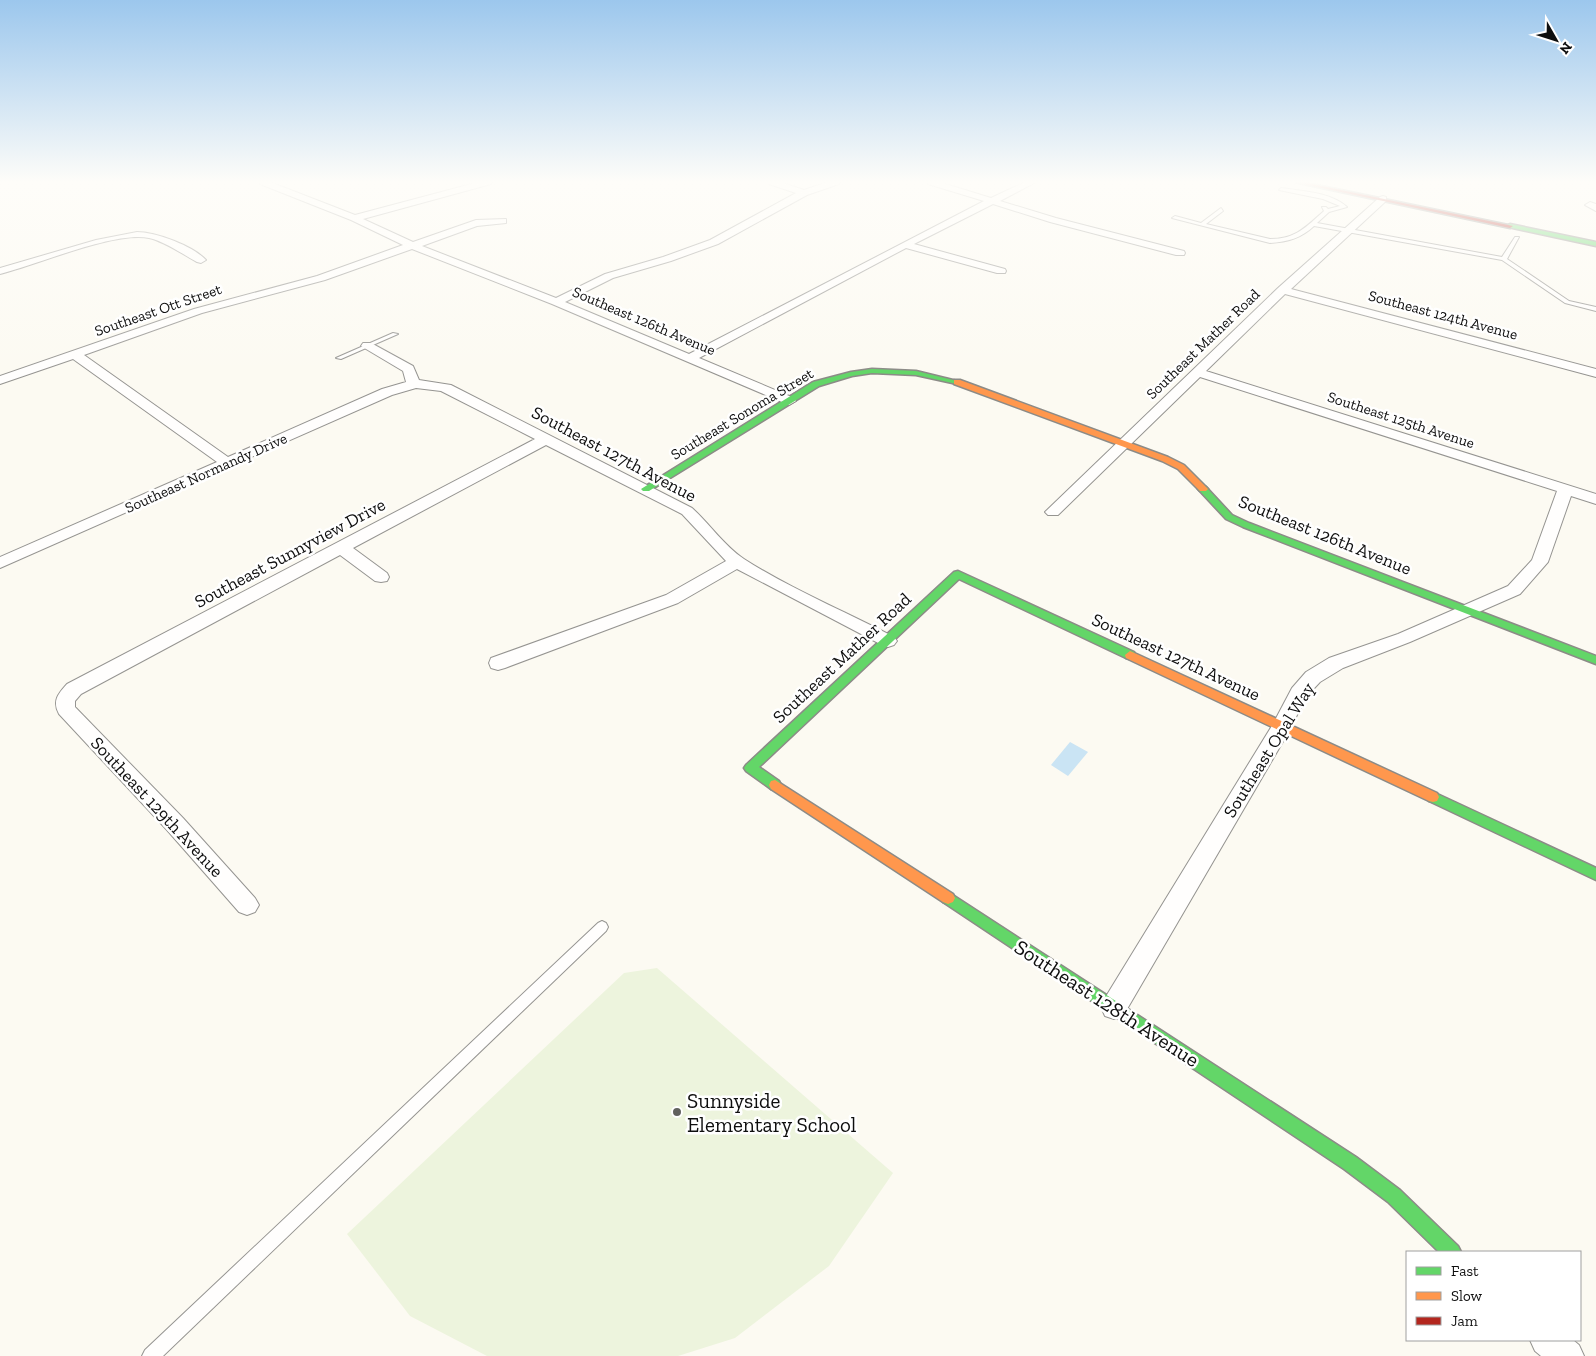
<svg xmlns="http://www.w3.org/2000/svg" width="1596" height="1356" font-family="'Zilla Slab',serif">
<style>
.pitch{fill:#edf4dd}
.water{fill:#cae4f4}
.lines{fill:none;stroke-linecap:round;stroke-linejoin:round}
.lane-casing{stroke:#959491;stroke-width:2}
.street-casing{stroke:#959491;stroke-width:2}
.fast-casing{stroke:#8c8b87;stroke-width:3}
.slow-casing{stroke:#8c8b87;stroke-width:3}
.jam-casing{stroke:#8c8b87;stroke-width:3}
.lane{fill:#fffefd;fill-rule:evenodd}
.street{fill:#fffefd;fill-rule:evenodd}
.fast{fill:#63d668;fill-rule:evenodd}
.slow{fill:#ff974d;fill-rule:evenodd}
.jam{fill:#b3261e;fill-rule:evenodd}
.poi-dot{fill:#61615e;stroke:#fff;stroke-width:2}
.labels{text-anchor:middle;dominant-baseline:central;stroke-width:5;stroke-linejoin:round;paint-order:stroke}
.far-street-label{font-size:15px;fill:#0e0e0e;stroke:#fff}
.street-label{font-size:18px;fill:#0e0e0e;stroke:#fff}
.near-street-label{font-size:21px;fill:#0e0e0e;stroke:#fff}
.near-poi-label{font-size:21px;fill:#0e0e0e;stroke:#fff;text-anchor:start}
</style>
<rect width="100%" height="100%" fill="#fcfaf2"/>
<path class="pitch" d="M 657,968 L 893,1173 L 829,1266 L 735,1338 L 678,1356 L 487,1356 L 410,1316 L 347,1234 L 624,973 Z"/>
<path class="water" d="M 1070,742 L 1088,752 L 1068,776 L 1051,765 Z"/>
<g class="lines">
<defs>
<path id="lane" d="M 1281,188 C 1301,191 1331,192 1347,207 L 1329,212 L 1317,223 L 1502,257 L 1515,237 L 1519,237 L 1507,259 L 1569,301 L 1596,307 L 1596,311 L 1565,303 L 1502,260 L 1314,226 C 1301,238 1288,242 1270,243 L 1172,218 L 1175,216 L 1201,223 L 1221,208 L 1223,211 L 1206,224 L 1270,239 C 1296,239 1306,227 1324,211 L 1322,207 L 1326,207 L 1328,209 L 1340,206 L 1323,199 L 1279,190 Z
M 393,333 L 398,334 L 341,359 L 336,358 Z
M 602,921 L 606,923 L 608,927 L 606,931 L 163,1356 L 142,1356 L 145,1350 L 598,923 Z"/>
<path id="street" d="M 259,182 L 270,182 L 355,215 L 479,182 L 492,182 L 491,184 L 363,219 L 413,242 L 476,220 L 506,219 L 506,223 L 477,226 L 422,246 L 556,298 L 605,274 L 663,257 L 710,240 L 796,193 L 769,184 L 768,182 L 780,182 L 804,190 L 828,182 L 840,182 L 839,184 L 807,195 L 718,244 L 671,261 L 613,278 L 565,302 L 689,354 L 984,201 L 928,184 L 927,182 L 939,182 L 991,198 L 1025,182 L 1036,182 L 1000,201 L 1056,218 L 1184,251 L 1185,253 L 1184,255 L 1176,255 L 1050,222 L 993,204 L 914,244 L 1005,269 L 1006,271 L 1005,273 L 997,273 L 906,248 L 699,358 L 794,398 L 796,401 L 789,405 L 552,304 L 412,249 L 325,280 L 202,313 L 84,355 L 228,457 L 382,389 L 406,382 L 403,371 L 361,346 L 363,343 L 371,343 L 413,366 L 419,380 L 451,385 L 692,508 C 710,524 724,546 744,559 C 789,588 846,612 894,637 L 897,641 L 894,645 L 888,647 L 882,645 L 737,569 L 678,603 L 505,668 L 498,670 L 491,668 L 489,663 L 491,658 L 666,595 L 726,561 L 682,514 L 546,445 L 353,548 L 387,573 L 389,577 L 387,581 L 381,582 L 375,581 L 340,555 L 81,694 L 75,701 L 75,707 L 183,818 L 255,898 L 259,905 L 255,912 L 247,915 L 239,912 L 167,830 L 59,714 C 52,701 58,694 67,684 L 535,439 L 441,391 L 416,388 L 392,395 L 0,568 L 0,557 L 217,462 L 73,359 L 0,384 L 0,376 L 194,309 L 317,276 L 403,245 L 351,220 L 260,184 Z
M 1383,196 L 1386,197 L 1386,201 L 1291,289 L 1596,369 L 1596,377 L 1285,294 L 1206,371 L 1596,494 L 1596,504 L 1571,496 L 1548,562 L 1520,594 L 1410,642 L 1343,668 L 1320,682 L 1306,697 L 1288,733 L 1123,1016 L 1114,1019 L 1105,1016 L 1101,1007 L 1105,998 L 1273,724 L 1292,688 L 1306,672 L 1329,658 L 1398,634 L 1508,586 L 1532,560 L 1557,491 L 1200,377 L 1058,515 L 1048,515 L 1045,512 L 1278,288 L 1380,197 Z
M 1590,202 L 1596,204 L 1596,211 L 1585,205 Z
M 137,232 C 156,232 193,246 206,260 L 201,263 L 197,262 C 182,254 166,242 149,238 C 115,231 36,265 0,274 L 0,268 L 96,240 Z
M 1530,1340 L 1573,1340 L 1579,1345 L 1584,1356 L 1541,1356 L 1535,1351 Z"/>
<path id="fast" d="M 1510,224 L 1596,242 L 1596,246 L 1508,227 L 1508,225 Z
M 872,369 L 916,371 L 961,382 L 957,384 L 916,375 L 872,373 L 852,376 L 819,386 L 649,491 L 643,491 L 641,489 L 813,382 L 851,372 Z
M 1203,486 L 1206,487 L 1232,515 L 1249,523 L 1596,656 L 1596,664 L 1243,527 L 1226,519 L 1198,489 Z
M 958,571 L 1134,652 L 1135,655 L 1130,659 L 1126,658 L 959,579 L 759,767 L 779,781 L 781,785 L 779,789 L 775,790 L 771,789 L 746,771 L 744,768 L 746,765 L 954,572 Z
M 1433,792 L 1596,868 L 1596,880 L 1429,801 L 1427,797 L 1429,793 Z
M 948,892 L 1356,1157 L 1400,1190 L 1458,1246 L 1461,1252 L 1439,1252 L 1388,1202 L 1344,1169 L 943,902 L 941,898 L 943,894 Z"/>
<path id="slow" d="M 954,380 L 960,380 L 1168,457 L 1184,465 L 1208,489 L 1206,491 L 1200,491 L 1178,469 L 1162,461 L 954,384 Z
M 1130,651 L 1437,793 L 1439,797 L 1437,801 L 1433,802 L 1429,801 L 1126,658 L 1125,655 Z
M 775,780 L 953,894 L 955,898 L 953,902 L 948,904 L 943,902 L 771,789 L 769,785 L 771,781 Z"/>
<path id="jam" d="M 1294,182 L 1303,182 L 1513,226 L 1510,228 Z"/>
</defs>
<use href="#lane" class="lane-casing"/>
<use href="#street" class="street-casing"/>
<use href="#fast" class="fast-casing"/>
<use href="#slow" class="slow-casing"/>
<use href="#jam" class="jam-casing"/>
<use href="#lane" class="lane"/>
<use href="#street" class="street"/>
<use href="#fast" class="fast"/>
<use href="#slow" class="slow"/>
<use href="#jam" class="jam"/>
</g>
<linearGradient id="sky" x2="0" y2="1"><stop stop-color="#9cc7ed"/><stop offset="0.49" stop-color="#fefdf9"/><stop offset="1" stop-color="#fefdf9" stop-opacity="0"/></linearGradient>
<rect width="1596" height="372" fill="url(#sky)"/>
<circle class="poi-dot" cx="677" cy="1112" r="5"/>
<g class="labels">
<g class="far-street-label">
<text transform="translate(158 310) rotate(-19)">Southeast Ott Street</text>
<text transform="translate(1443 315) rotate(15)">Southeast 124th Avenue</text>
<text transform="translate(644 321) rotate(23)">Southeast 126th Avenue</text>
<text transform="translate(1203 344) rotate(-44)">Southeast Mather Road</text>
<text transform="translate(742 414) rotate(-31)">Southeast Sonoma Street</text>
<text transform="translate(1401 420) rotate(18)">Southeast 125th Avenue</text>
<text transform="translate(206 473) rotate(-24)">Southeast Normandy Drive</text>
</g>
<g class="street-label">
<text transform="translate(614 454) rotate(28)">Southeast 127th Avenue</text>
<text transform="translate(1325 535) rotate(22)">Southeast 126th Avenue</text>
<text transform="translate(290 553) rotate(-28)">Southeast Sunnyview Drive</text>
<text transform="translate(1176 657) rotate(25)">Southeast 127th Avenue</text>
<text transform="translate(842 658) rotate(-43)">Southeast Mather Road</text>
<text transform="translate(1269 750) rotate(-58)">Southeast Opal Way</text>
<text transform="translate(157 807) rotate(47)">Southeast 129th Avenue</text>
</g>
<g class="near-street-label">
<text transform="translate(1107 1003) rotate(33)">Southeast 128th Avenue</text>
</g>
<g class="near-poi-label">
<text x="687" y="1100">Sunnyside<tspan x="687" dy="24">Elementary School</tspan></text>
</g>
</g>
<rect x="1406" y="1251" width="175" height="90" fill="#ffffff" stroke="#9f9f9f"/>
<rect x="1416" y="1267" width="25" height="8" fill="#63d668" stroke="#9f9f9f"/>
<text x="1451" y="1276" font-size="15" fill="#0e0e0e">Fast</text>
<rect x="1416" y="1292" width="25" height="8" fill="#ff974d" stroke="#9f9f9f"/>
<text x="1451" y="1301" font-size="15" fill="#0e0e0e">Slow</text>
<rect x="1416" y="1317" width="25" height="8" fill="#b3261e" stroke="#9f9f9f"/>
<text x="1451" y="1326" font-size="15" fill="#0e0e0e">Jam</text>
<g transform="translate(1556 40) rotate(129)" stroke="#ffffff" stroke-width="4" paint-order="stroke">
<path d="M0-4L9 19L0 12L-9 19Z" fill="#0e0e0e"/>
<text y="-8" font-size="14" font-weight="bold" text-anchor="middle" fill="#0e0e0e">N</text>
</g>
</svg>
